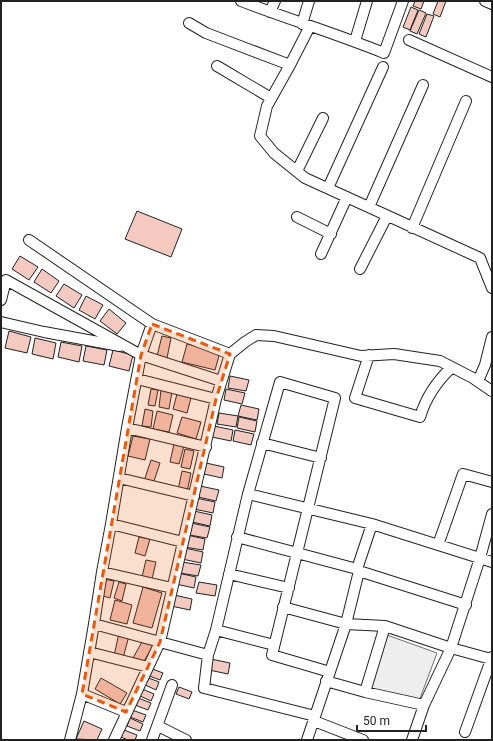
<svg xmlns="http://www.w3.org/2000/svg" width="493" height="741" font-family="Roboto,sans-serif">
<style>
.green{fill:#eee;stroke:#6f6f6f}
.building{fill:#f3c9c0;stroke:#222}
.lines{fill:none;stroke-linecap:round;stroke-linejoin:round}
.minor-casing{stroke:#222;stroke-width:12}
.minor{stroke:#fff;stroke-width:10}
.marked{fill:#e8590c;fill-opacity:0.2;stroke:#e8590c;stroke-width:3;stroke-dasharray:8 5;stroke-linejoin:round}
</style>
<rect width="100%" height="100%" fill="#fff"/>
<path class="green" d="M 387,635 L 437,653 L 419,701 L 371,689 Z"/>
<path class="building" d="M 415,1 L 424,1 L 421,9 L 413,6 Z
M 438,1 L 446,1 L 440,17 L 433,14 Z
M 411,7 L 418,10 L 410,30 L 403,27 Z
M 419,10 L 426,13 L 417,34 L 410,31 Z
M 427,14 L 434,16 L 426,37 L 419,34 Z
M 137,211 L 182,229 L 171,257 L 125,239 Z
M 20,256 L 38,267 L 29,280 L 12,269 Z
M 42,269 L 59,281 L 51,293 L 34,282 Z
M 64,284 L 82,295 L 74,308 L 56,296 Z
M 86,296 L 103,305 L 95,319 L 79,310 Z
M 109,309 L 126,323 L 117,334 L 100,321 Z
M 9,331 L 31,337 L 27,353 L 5,348 Z
M 162,336 L 171,338 L 167,358 L 157,356 Z
M 35,338 L 56,343 L 53,359 L 32,354 Z
M 61,342 L 82,346 L 79,362 L 58,357 Z
M 187,344 L 220,352 L 215,370 L 182,362 Z
M 86,346 L 107,350 L 104,365 L 83,361 Z
M 113,350 L 133,355 L 129,371 L 109,366 Z
M 230,376 L 249,380 L 246,391 L 228,388 Z
M 151,389 L 158,390 L 155,406 L 148,405 Z
M 226,389 L 245,393 L 242,404 L 224,400 Z
M 161,390 L 172,392 L 169,409 L 159,407 Z
M 177,394 L 191,398 L 187,413 L 173,409 Z
M 241,405 L 259,409 L 257,420 L 238,416 Z
M 145,409 L 153,411 L 151,427 L 142,426 Z
M 157,411 L 173,415 L 169,432 L 153,429 Z
M 219,413 L 238,416 L 236,427 L 217,424 Z
M 182,417 L 201,422 L 196,439 L 177,433 Z
M 239,417 L 257,421 L 255,432 L 237,428 Z
M 214,426 L 233,430 L 231,441 L 212,437 Z
M 235,430 L 254,434 L 251,445 L 233,441 Z
M 133,436 L 150,439 L 145,460 L 128,456 Z
M 174,444 L 184,446 L 179,464 L 170,462 Z
M 185,449 L 194,451 L 190,469 L 181,467 Z
M 151,460 L 160,463 L 153,484 L 144,481 Z
M 206,463 L 224,467 L 222,478 L 204,474 Z
M 182,471 L 191,473 L 187,492 L 178,490 Z
M 200,486 L 219,490 L 216,501 L 198,497 Z
M 196,498 L 215,502 L 213,513 L 194,509 Z
M 194,511 L 212,515 L 210,526 L 192,522 Z
M 191,523 L 210,527 L 207,538 L 189,535 Z
M 187,535 L 205,539 L 203,550 L 184,547 Z
M 139,537 L 150,539 L 145,556 L 135,553 Z
M 185,548 L 203,552 L 201,563 L 182,559 Z
M 146,560 L 156,562 L 152,579 L 142,577 Z
M 182,562 L 201,565 L 198,576 L 180,573 Z
M 178,573 L 196,577 L 194,588 L 176,584 Z
M 104,579 L 114,581 L 110,598 L 100,595 Z
M 119,582 L 126,584 L 122,601 L 114,598 Z
M 199,582 L 217,585 L 215,596 L 196,593 Z
M 143,587 L 162,593 L 152,628 L 133,623 Z
M 174,595 L 192,599 L 190,610 L 171,606 Z
M 115,600 L 132,605 L 127,624 L 110,620 Z
M 119,633 L 129,636 L 123,658 L 114,656 Z
M 143,640 L 153,646 L 143,663 L 133,658 Z
M 211,659 L 230,663 L 228,674 L 209,670 Z
M 150,668 L 163,673 L 160,680 L 147,675 Z
M 146,677 L 159,682 L 156,690 L 143,684 Z
M 101,678 L 127,693 L 120,704 L 95,689 Z
M 179,687 L 192,692 L 189,699 L 176,694 Z
M 140,688 L 154,694 L 151,701 L 138,695 Z
M 138,698 L 151,703 L 148,710 L 135,705 Z
M 132,710 L 146,715 L 143,722 L 130,717 Z
M 130,718 L 143,724 L 140,731 L 127,726 Z
M 84,721 L 102,729 L 97,740 L 76,739 Z
M 124,730 L 137,735 L 135,740 L 128,740 L 121,737 Z"/>
<g class="lines">
<defs>
<path id="minor" d="M 241,1 C 288,19 337,34 384,53 L 403,1
M 485,1 L 492,4
M 270,12 L 275,1
M 189,23 L 206,33 L 290,65
M 302,24 L 309,1
M 310,26 L 290,65 L 267,106 L 260,136 L 274,153 L 305,178 L 480,258 L 492,288
M 409,40 L 492,77
M 355,41 L 367,1
M 217,66 L 271,98
M 297,171 L 323,118
M 328,188 L 383,67
M 369,207 L 423,85
M 297,217 L 331,234
M 412,228 L 466,101
M 29,240 L 152,324 L 230,354
M 321,254 L 347,197
M 360,269 L 387,216
M 1,300 L 6,280 L 141,355 L 221,381
M 1,322 L 44,332 L 120,346
M 369,355 L 355,398 L 420,417 C 426,397 437,381 452,367
M 137,379 L 216,399
M 478,381 L 485,365 L 492,337
M 127,428 L 141,355 L 152,324
M 262,443 L 321,458
M 119,478 L 194,496
M 248,494 L 372,524 L 492,562
M 111,524 L 183,542
M 237,537 L 357,569
M 438,545 L 463,474 L 492,482
M 359,571 L 466,605
M 102,572 L 111,524 L 127,428 L 206,447
M 229,574 L 289,588
M 283,607 L 346,624 L 385,626
M 94,624 L 102,572 L 172,588
M 216,630 L 274,645
M 89,652 L 148,667
M 208,655 L 204,688 L 315,716
M 491,659 L 451,648 L 480,558 L 492,514
M 326,681 L 365,692 L 424,705
M 365,692 L 385,626 L 451,648 L 424,705 L 412,740
M 82,694 L 126,712
M 314,721 L 363,740
M 158,726 L 186,740
M 465,732 L 492,657
M 70,740 L 82,694 L 94,624 L 160,642 L 216,399 L 230,354 L 245,342 L 256,335 L 274,336 L 361,356 L 394,354 L 440,361 L 473,378 L 492,391
M 114,740 L 160,642 L 208,655 L 216,630 L 248,494 L 280,382 L 335,398 L 272,655 L 330,672
M 152,740 L 172,685
M 307,740 L 346,624 L 359,571 L 357,569 L 372,524"/>
</defs>
<use href="#minor" class="minor-casing"/>
<use href="#minor" class="minor"/>
</g>
<path class="marked" d="M 152,324 L 230,354 L 216,399 L 160,642 L 126,712 L 82,694 L 141,355 Z"/>
<rect width="493" height="741" fill="none" stroke="#222222" stroke-width="4"/>
<path d="M357 725v6h69v-6" fill="none" stroke="#222222" stroke-width="2"/>
<text x="363" y="725" font-size="12" fill="#222222" stroke="#ffffff" stroke-width="3" paint-order="stroke">50 m</text>
</svg>
